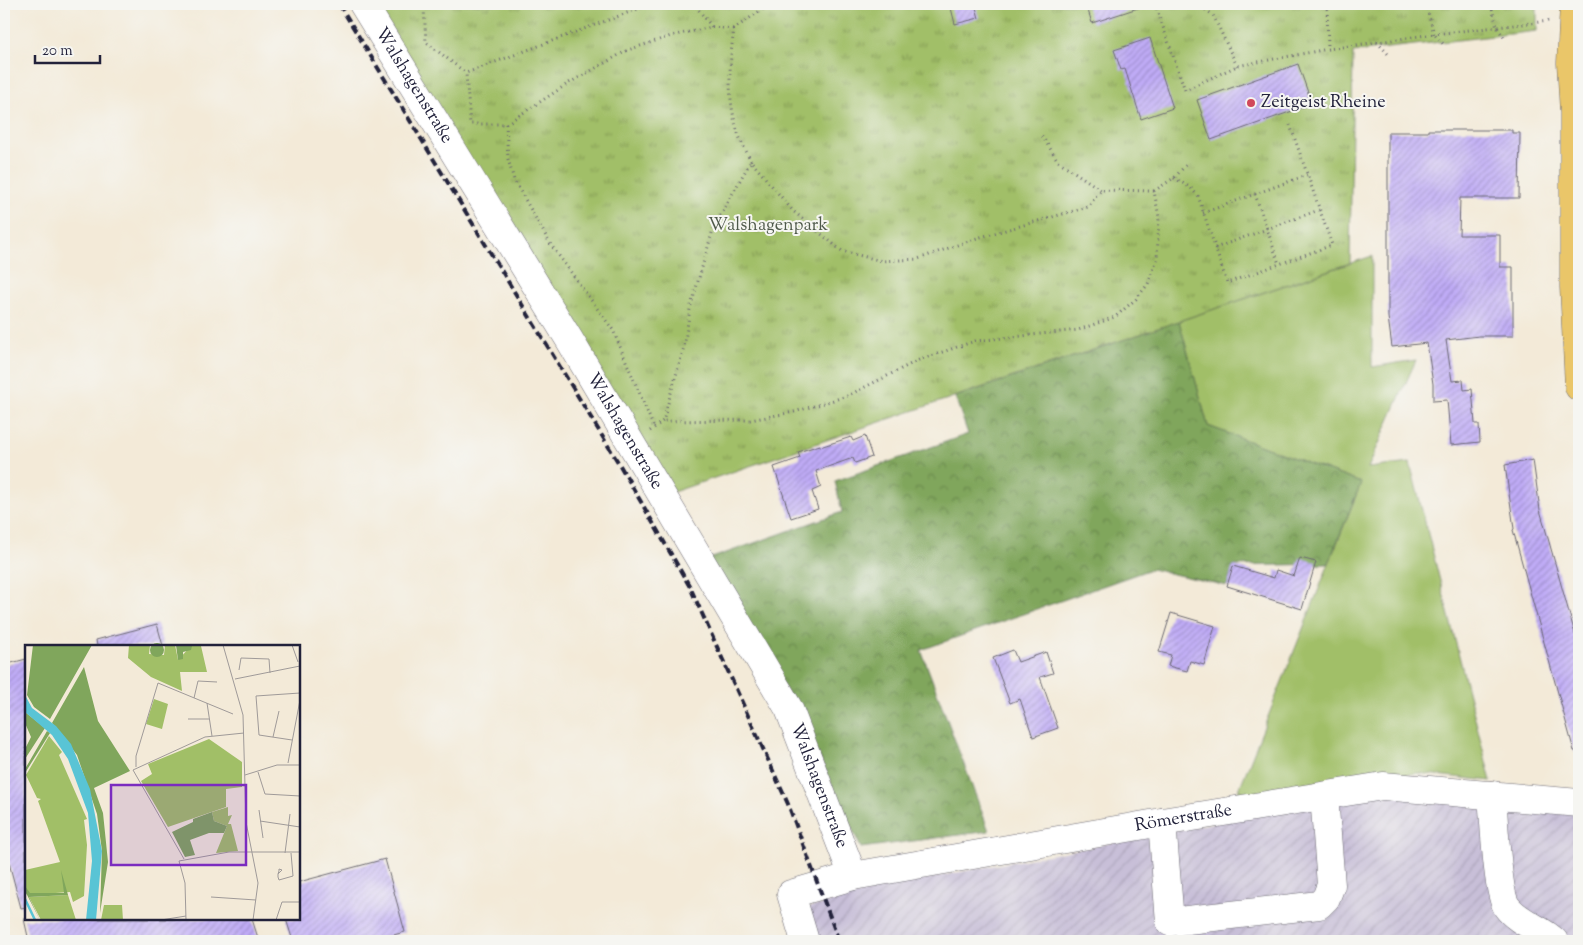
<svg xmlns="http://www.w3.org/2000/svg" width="1583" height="945" font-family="'Sorts Mill Goudy',serif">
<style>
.industrial{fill:url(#industrial-furrows)}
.grass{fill:#a1bf67;stroke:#627051}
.forest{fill:url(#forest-crowns);stroke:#51644c}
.park{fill:url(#park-tufts);stroke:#627051}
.building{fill:url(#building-hatch)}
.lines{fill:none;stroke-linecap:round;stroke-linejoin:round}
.minor-casing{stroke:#6b6872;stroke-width:29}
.major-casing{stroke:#6b6872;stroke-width:29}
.path{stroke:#6b6872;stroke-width:3;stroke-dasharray:1 4;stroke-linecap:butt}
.minor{stroke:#fff;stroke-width:28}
.major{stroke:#eac669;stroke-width:28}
.rail{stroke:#22223b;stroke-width:4;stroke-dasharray:8 4;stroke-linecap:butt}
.poi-dot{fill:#d1495b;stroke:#f6f6f2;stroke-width:2}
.labels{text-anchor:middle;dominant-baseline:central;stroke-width:4;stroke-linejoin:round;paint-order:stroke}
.street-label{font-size:18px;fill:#22223b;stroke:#f6f6f2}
.poi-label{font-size:18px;fill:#22223b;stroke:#f6f6f2;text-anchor:start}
.park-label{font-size:18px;fill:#4e594a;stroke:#f6f6f2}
.inset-river{fill:none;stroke:#59c4d5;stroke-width:2.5}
.inset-road{fill:none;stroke:#9f9a99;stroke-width:1}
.view{fill:#7b2cbf;fill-opacity:0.15;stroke:#7b2cbf;stroke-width:2.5}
.inset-edge{fill:none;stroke:#22223b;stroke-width:2.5}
</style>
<defs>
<pattern id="industrial-furrows" width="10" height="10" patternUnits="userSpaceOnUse" patternTransform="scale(1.25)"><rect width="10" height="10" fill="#c8bfd8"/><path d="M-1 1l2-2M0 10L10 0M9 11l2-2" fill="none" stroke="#aca4ba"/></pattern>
<pattern id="forest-crowns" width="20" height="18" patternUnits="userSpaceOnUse" patternTransform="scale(1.25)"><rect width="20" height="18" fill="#80a65c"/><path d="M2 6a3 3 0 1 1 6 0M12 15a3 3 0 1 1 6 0" fill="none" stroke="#68874d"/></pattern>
<pattern id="park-tufts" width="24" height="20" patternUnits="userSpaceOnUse" patternTransform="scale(1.25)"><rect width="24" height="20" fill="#a1bf67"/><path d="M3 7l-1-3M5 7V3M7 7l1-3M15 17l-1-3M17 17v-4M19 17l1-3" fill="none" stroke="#839b56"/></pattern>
<pattern id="building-hatch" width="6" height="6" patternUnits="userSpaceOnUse" patternTransform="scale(1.25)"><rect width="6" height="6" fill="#c0acf7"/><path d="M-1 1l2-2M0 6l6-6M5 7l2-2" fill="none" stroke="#9c8cc9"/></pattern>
</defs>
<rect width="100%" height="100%" fill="#f6f6f2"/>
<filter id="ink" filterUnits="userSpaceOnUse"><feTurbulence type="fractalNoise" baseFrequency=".02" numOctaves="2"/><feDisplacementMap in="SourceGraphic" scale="10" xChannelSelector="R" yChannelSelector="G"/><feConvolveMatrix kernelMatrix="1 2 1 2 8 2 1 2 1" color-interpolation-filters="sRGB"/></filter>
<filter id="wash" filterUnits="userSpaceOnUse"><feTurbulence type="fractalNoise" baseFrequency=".0096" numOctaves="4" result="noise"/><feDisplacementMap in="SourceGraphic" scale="20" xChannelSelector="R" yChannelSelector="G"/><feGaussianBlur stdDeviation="1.12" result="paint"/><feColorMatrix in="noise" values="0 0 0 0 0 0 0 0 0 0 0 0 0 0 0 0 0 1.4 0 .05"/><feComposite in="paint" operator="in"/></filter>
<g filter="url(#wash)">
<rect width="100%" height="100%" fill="#f3ead8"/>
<path class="industrial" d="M 1383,790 L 1579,809 L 1579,941 L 819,941 L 808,908 L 888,886 Z"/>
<path class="grass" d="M 1372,256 L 1372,367 L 1416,360 L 1368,468 L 1410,463 L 1491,781 L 1417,773 L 1234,802 L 1361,483 L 1208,426 L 1179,321 Z"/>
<path class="forest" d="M 1179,321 L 1208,426 L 1361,483 L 1328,564 L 1233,566 L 1227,586 L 1151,569 L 921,650 L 989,831 L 861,848 L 794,704 L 709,559 L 842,512 L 835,481 L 968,434 L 955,397 Z"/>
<path class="park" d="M 373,4 L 1537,4 L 1537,31 L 1353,52 L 1350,263 L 670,493 Z"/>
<g id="blocks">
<path class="building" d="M 950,4 L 975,4 L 979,18 L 955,24 Z
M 1086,4 L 1140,4 L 1141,7 L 1092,23 Z
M 1150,38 L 1173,108 L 1141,119 L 1125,69 L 1121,70 L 1114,50 Z
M 1298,64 L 1312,104 L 1211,140 L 1197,100 Z
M 1428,130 L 1512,130 L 1512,133 L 1520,133 L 1519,198 L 1460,198 L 1459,235 L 1500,235 L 1500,267 L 1513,267 L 1513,336 L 1479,336 L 1446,340 L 1452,381 L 1463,380 L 1464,390 L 1472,389 L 1475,424 L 1479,424 L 1480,442 L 1451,445 L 1447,400 L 1433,401 L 1433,384 L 1427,343 L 1392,347 L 1388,317 L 1388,132 L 1428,132 Z
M 865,436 L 872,457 L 855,463 L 853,458 L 816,471 L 821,487 L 812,491 L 818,509 L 791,518 L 774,467 L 800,458 L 798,452 L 820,445 L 820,447 L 851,437 L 853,441 Z
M 1533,460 L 1540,510 L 1579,648 L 1579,751 L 1574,751 L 1513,530 L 1514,529 L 1505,465 Z
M 1300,558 L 1316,562 L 1302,609 L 1227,586 L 1233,566 L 1274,578 L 1276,570 L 1294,576 Z
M 1171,613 L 1215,626 L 1204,665 L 1190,661 L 1187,671 L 1168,666 L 1171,655 L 1159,652 Z
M 157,624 L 163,646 L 97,646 L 96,640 Z
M 1013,650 L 1018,662 L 1046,652 L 1053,673 L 1040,677 L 1058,728 L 1033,737 L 1020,699 L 1010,703 L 993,658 Z
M 26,659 L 26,907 L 21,908 L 4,844 L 4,665 Z
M 385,859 L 405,932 L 370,941 L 293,941 L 286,919 L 299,919 L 299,882 Z
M 24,919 L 252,919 L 258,938 L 248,941 L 29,941 Z"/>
</g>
</g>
<g filter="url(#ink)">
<use href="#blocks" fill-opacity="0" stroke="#6b6872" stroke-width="1"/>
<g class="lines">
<defs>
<g id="minor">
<path id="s1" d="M 363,4 L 569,339 L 789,709 L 853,876"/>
<path d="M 1492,795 C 1494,817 1497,893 1507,907 C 1519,923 1541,928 1554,941"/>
<path d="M 1162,822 L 1170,922 L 1319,905 L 1326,898 L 1331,885 L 1324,796"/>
<path id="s2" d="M 805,941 L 791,894 L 853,876 L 1162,822 L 1383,786 L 1579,803"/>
</g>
<path id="major" d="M 1574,4 L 1571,63 L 1574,113 L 1574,287 L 1579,387"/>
</defs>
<use href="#minor" class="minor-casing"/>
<use href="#major" class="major-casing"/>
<path class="path" d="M 426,4 L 424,8 L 426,42 L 466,73
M 651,4 L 466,73 L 470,124 L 506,124 L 569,83 L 628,50 L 671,36 L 712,27 L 694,4
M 1155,4 L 1185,90 L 1237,66 L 1328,49 L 1434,34 L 1445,46
M 1197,4 L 1213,15 L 1237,66
M 1327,4 L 1328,49
M 1426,4 L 1434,34 L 1549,21
M 1491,4 L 1497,27 L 1505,39
M 712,27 L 734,29
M 1377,42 L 1388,54
M 506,124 L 508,159 L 514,180 L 551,245 L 613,330 L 654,428
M 1042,136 L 1058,161 L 1101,190
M 751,161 C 747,152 741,143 738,133 C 727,99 729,64 734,29 L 770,4
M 1174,178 L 1191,188 L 1198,196 L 1227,283 L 1332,245 L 1290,125
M 1154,191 L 1174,178 L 1186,165
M 1255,194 L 1279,264
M 1203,213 L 1307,175
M 1215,248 L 1319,210
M 650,431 L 663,421 L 684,347 L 690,309 L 714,226 L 751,161 L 793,211 L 842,251 L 882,261 L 918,259 L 977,238 L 1088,207 L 1101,190 L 1154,191 L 1159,217 L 1157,260 L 1148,284 L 1136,299 L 1115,317 L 1078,330 L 975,341 L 919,360 L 847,396 L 794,412 L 750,420 L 663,421"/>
<use href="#minor" class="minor"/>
<use href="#major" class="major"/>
<path class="rail" d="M 339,4 L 618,462 L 690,587 L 788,804 L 839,941"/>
</g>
</g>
<circle class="poi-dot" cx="1251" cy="103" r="5"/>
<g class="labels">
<g class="street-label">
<text stroke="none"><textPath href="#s1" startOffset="96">Walshagenstraße</textPath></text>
<text stroke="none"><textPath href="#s1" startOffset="501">Walshagenstraße</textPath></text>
<text stroke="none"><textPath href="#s1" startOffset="906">Walshagenstraße</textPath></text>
<text stroke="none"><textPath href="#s2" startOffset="449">Römerstraße</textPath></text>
</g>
<g class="poi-label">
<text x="1261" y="103">Zeitgeist Rheine</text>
</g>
<g class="park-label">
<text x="768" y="226">Walshagenpark</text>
</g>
</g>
<g transform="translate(25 645)">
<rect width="275" height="275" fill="#f3ead8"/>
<path d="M 104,0 L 125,0 L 124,9 L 139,10 L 140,0 L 150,0 L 153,15 L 167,0 L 176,1 L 182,27 L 155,27 L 157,46 L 126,32 L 103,13 ZM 129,54 L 143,59 L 137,84 L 121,79 ZM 24,91 L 37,107 L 34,110 L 62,174 L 59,175 L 62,200 L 59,251 L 48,257 L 45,247 L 2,250 L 0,246 L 0,225 L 35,217 L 13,156 L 16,154 L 12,153 L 1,130 ZM 203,162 L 203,171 L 207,170 L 203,179 L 206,179 L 213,206 L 191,208 L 202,181 L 189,176 L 187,167 ZM 43,250 L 51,275 L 16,275 L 4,252 ZM 79,260 L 97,260 L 98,275 L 76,275 Z" fill="#a1bf67"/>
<path d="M125 5a7 7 0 1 1 14 0a7 7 0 1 1-14 0ZM 8,0 L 67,0 L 25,74 L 9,62 L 2,50 ZM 151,0 L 176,0 L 176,1 L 167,1 L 166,5 L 158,7 L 158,14 L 153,15 ZM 59,22 L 73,76 L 105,126 L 69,143 L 78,168 L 83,217 L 75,268 L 77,206 L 72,169 L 52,110 L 27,78 ZM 0,67 L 20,83 L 0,114 L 0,104 L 6,92 L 0,78 ZM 22,86 L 25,88 L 0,128 L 0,124 ZM 187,167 L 189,176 L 202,181 L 199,188 L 184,188 L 165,195 L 170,210 L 160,212 L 147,187 L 168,177 L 168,174 ZM 36,225 L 43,250 L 4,252 L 15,275 L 0,246 L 0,241 L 5,248 L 39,248 Z" fill="#80a65c"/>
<path d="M 184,94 L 217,117 L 217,142 L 201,144 L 201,162 L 143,182 L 116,136 L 127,129 L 123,119 Z" fill="#a1bf67"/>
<path d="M 0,50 L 7,63 L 31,81 L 46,99 L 65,144 L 77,206 L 71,275 L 61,275 L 67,216 L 63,168 L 43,114 L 27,90 L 0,67 Z" fill="#59c4d5"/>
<path class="inset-river" d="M 0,254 L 10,275"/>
<path class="inset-road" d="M 198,0 L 218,70 L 221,177 L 233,238 L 228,275M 267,0 L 273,17M 214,25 L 216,13 L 244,14 L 245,28M 210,34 L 275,21M 169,53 L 173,36 L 192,37M 182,58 L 187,91M 163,74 L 184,74M 248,92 L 254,66M 267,95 L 234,90 L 231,51 L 275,48M 263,118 L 275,55M 111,122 L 111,111 L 133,38 L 208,69M 233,127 L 240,149 L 275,151M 220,130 L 252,120 L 275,120M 275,131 L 275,149M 234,165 L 238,193M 235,176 L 275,182M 260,208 L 265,169M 159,214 L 108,125 L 180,92 L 219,88M 253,229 L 257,225 L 254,224 L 254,226 L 253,229 L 253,232 L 254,235 L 268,231 L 266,208M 186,252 L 231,255M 136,275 L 161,271M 161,275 L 160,238 L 154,216 L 204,207 L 275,207M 251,275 L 257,257 L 275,257"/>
<path class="view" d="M 86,140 L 221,140 L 221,220 L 86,220 Z"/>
<rect width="275" height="275" class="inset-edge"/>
</g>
<rect width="1583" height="945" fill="none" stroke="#f6f6f2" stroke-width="20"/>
<path d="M35 55v8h65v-8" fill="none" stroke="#22223b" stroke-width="2.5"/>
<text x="42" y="55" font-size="15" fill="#22223b" stroke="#f6f6f2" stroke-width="4" paint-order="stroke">20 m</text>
</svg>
